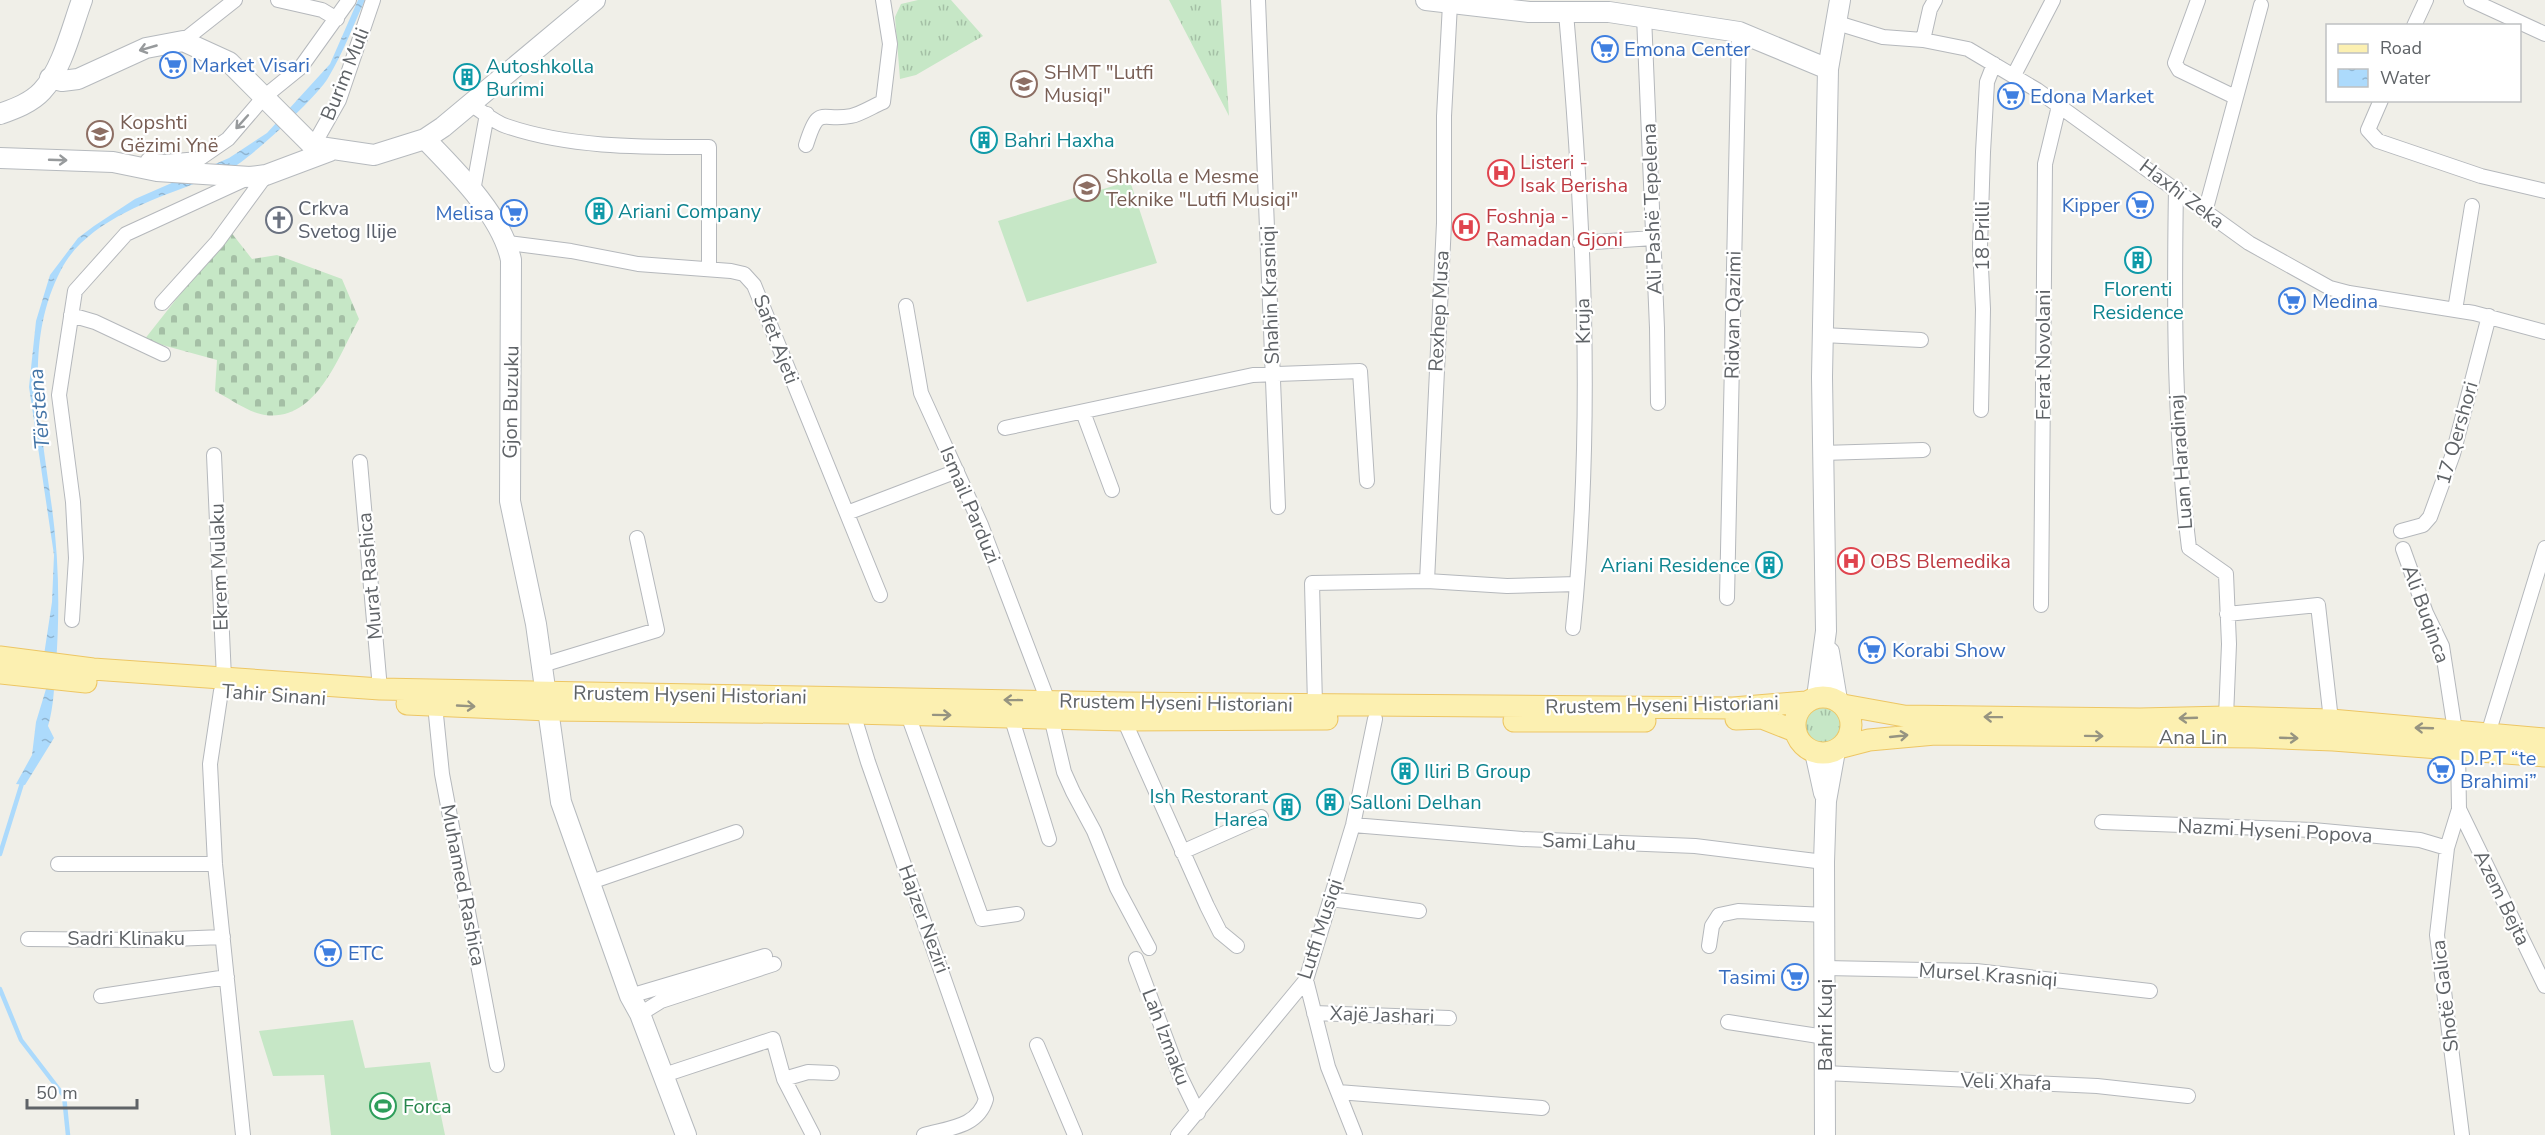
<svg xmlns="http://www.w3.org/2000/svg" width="2545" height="1135" font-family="'Nunito Sans',sans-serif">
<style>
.grass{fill:url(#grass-tufts)}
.cemetery{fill:url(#cemetery-stones)}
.pitch{fill:#c6e7c6}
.water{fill:url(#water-ripples)}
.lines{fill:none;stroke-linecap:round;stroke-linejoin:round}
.stream{stroke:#acdafc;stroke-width:4.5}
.street-casing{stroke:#b5b8bc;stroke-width:16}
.secondary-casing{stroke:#b6babe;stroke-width:22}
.primary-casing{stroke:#edc664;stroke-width:23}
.street{stroke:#fff;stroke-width:14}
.secondary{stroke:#fff;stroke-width:20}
.primary{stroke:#fcf0b1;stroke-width:21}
.oneway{stroke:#979a9c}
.oneway2{stroke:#969481}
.labels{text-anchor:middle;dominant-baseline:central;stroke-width:4.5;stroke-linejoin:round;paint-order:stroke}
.shop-label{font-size:20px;fill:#366cbe;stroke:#fff;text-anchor:start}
.culture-label{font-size:20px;fill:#0d838f;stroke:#fff;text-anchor:start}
.education-label{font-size:20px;fill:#785e54;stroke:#fff;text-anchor:start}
.street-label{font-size:20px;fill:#5f6367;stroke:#fff}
.health-label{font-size:20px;fill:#be3a42;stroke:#fff;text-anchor:start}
.worship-label{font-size:20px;fill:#5b616d;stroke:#fff;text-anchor:start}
.leisure-label{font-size:20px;fill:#27864d;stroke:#fff;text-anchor:start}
.water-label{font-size:21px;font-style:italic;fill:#4475a7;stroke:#fff}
</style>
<defs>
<pattern id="grass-tufts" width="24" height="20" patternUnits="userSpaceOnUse" patternTransform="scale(1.5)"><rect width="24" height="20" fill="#c6e7c6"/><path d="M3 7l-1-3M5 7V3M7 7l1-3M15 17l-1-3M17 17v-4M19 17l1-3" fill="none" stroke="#a4bfa5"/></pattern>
<pattern id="cemetery-stones" width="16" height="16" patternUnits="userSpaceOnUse" patternTransform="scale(1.5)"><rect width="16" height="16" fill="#c6e7c6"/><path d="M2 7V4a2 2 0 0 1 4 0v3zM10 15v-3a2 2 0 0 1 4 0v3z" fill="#a4bfa5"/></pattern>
<pattern id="water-ripples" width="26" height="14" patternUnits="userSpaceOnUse" patternTransform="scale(1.5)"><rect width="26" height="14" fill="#acdafc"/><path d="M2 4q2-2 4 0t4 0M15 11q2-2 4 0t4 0" fill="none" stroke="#8fb4d0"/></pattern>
</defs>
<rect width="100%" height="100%" fill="#f0efe8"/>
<path class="grass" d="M 918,0 L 951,0 L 983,36 L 916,75 L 900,79 L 895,17 L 901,4 Z
M 1169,0 L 1221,0 L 1229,116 Z
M1805 725a18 18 0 1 1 36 0a18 18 0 1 1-36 0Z"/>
<path class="cemetery" d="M 230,231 L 252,259 L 277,255 L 342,279 L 359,319 C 339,355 317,422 265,415 C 249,413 229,398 215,391 L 217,360 L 144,340 Z"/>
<path class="pitch" d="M 1130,181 L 1157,263 L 1027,302 L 998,221 Z
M 353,1020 L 365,1068 L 430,1062 L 445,1135 L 331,1135 L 324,1075 L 273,1076 L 259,1031 Z"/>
<path class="water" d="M 358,0 L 365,0 C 353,26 343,53 328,78 C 316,98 250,159 229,170 C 218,177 203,180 191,185 C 146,202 84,224 61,270 C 23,342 41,425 51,501 C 59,555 60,609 56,664 C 54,685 54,706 48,726 L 54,738 L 25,785 L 16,784 L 32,755 L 36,722 L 46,689 L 44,655 L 52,602 L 54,555 L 29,387 L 36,321 L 50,275 L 78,238 L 94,226 L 135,199 L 229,158 L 267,133 L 330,64 Z"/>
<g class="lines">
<path class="stream" d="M 0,854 L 23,780
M 0,989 L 21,1040 L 64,1096 L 68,1135"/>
<defs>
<path id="street" d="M 278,0 L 322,10 L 337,19
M 1258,0 L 1278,507
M 2198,0 L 2175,63 L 2179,70 L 2235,97
M 2471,0 L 2545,34
M 1566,13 C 1584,217 1594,424 1573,628
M 1644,16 L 1657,328 L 1658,403
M 1834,22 L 1883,37 L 1923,40 L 1968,49 L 2037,90 L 2249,243 L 2330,288 L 2349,293 L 2474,313 L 2545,332
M 2414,26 L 2426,0
M 1923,40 L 1930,9 L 1935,0
M 183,41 L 235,0
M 2014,75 L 2053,0
M 2381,100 L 2368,130 L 2378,141 L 2481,176 L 2545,191
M 470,104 C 482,111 494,122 506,126 C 570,148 642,147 709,147 L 709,269
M 806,145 C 819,103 821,122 851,116 C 861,114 873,106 883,102 L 890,44 L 883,0
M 313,146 L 339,100 L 373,0
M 148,160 L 164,162 L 199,159 L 228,139 L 264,97 L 301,67 L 349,0
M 2176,188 C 2174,309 2174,428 2189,548 L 2226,574 L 2229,644 L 2226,717
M 473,191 L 487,114
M 2205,212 L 2261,5
M 508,243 L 571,251 L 638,264 L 731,271 L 744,274 L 754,285 L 880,595
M 1580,243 L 1653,238
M 162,303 L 217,242 L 266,175
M 906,306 L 921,393 L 981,525 L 1048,701
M 2455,310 L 2472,206
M 71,315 L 95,322 L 163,354
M 1823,335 L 1921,340
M 1981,410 L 1983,309 L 1980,247 L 1983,152 L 1987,82 L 1994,64
M 1083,412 L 1112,490
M 1005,428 L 1253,375 L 1360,371 L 1367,481
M 1822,453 L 1923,450
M 214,455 L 224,678
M 360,462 L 380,689
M 847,513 L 957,471
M 2401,531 L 2423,525 L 2430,517 L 2453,454 L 2489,316
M 2403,549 L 2426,613 L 2442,646 L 2458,750 L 2459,809 L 2447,848 L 2437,935 L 2462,1135
M 1427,581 L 1444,223 L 1444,116 L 1450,4
M 1727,598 L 1739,32
M 2041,605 L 2045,164 L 2059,106
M 2227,614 L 2318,605 L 2331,720
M 72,620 L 76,558 L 73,502 L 59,395 L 75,291 L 126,234 L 248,178
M 542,665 L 657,630 L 637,538
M 221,691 L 210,764 L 215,864 L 243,1135
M 435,705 L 442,774 L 497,1065
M 1315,705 L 1312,583 L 1427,581 L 1507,586 L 1577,584
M 853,713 L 868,762 L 986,1099 C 978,1127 949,1128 924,1135
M 908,715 L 982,919 L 1017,914
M 1011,716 L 1049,839
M 1051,717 L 1064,772 L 1073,792 L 1094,831 L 1117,888 L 1149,948
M 1124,720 L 1207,906 L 1220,932 L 1237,946
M 2488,734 L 2545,548
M 2459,809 L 2545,986
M 2102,822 L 2313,830 L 2420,840 L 2447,848
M 1353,825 L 1522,839 L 1695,846 L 1824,862
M 1182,852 L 1261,817
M 58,864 L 215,864
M 588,883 L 736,832
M 1331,899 L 1419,911
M 28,939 L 147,940 L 223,937
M 1709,946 L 1712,926 L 1719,915 L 1738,911 L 1826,915
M 1136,959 L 1180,1076 L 1198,1113
M 1825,968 L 1976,971 L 2150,991
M 1306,980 L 1328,1067 L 1355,1135
M 101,996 L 227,977
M 630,996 L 765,956
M 1314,1013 L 1449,1018
M 640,1014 L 661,1001 L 774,964
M 1728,1022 L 1825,1037
M 1037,1045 L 1075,1135
M 1825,1073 L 2097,1086 L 2188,1096
M 661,1076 L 773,1039 L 784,1079 L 813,1135
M 784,1079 L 808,1072 L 832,1073
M 1338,1092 L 1542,1108
M 1178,1135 L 1306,980 L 1353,825 L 1375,719"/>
<path id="secondary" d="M 1426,0 L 1529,12 L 1609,12 L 1739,32 L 1828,69
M 50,78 L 62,81 L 78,79 L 146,48 L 183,41 L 229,62 L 313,146 L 374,155 L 425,139 L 443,127 L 595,0
M 0,114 C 14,109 31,103 42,91 C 62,70 72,27 82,0
M 425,139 C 456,171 502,216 511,260 L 510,501 L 536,624 L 561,802 L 630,996 L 640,1014 L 686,1135
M 0,158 L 113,162 L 157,171 L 250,177 L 266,175 L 330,151
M 1829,652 L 1837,700
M 1817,697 L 1826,631 L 1822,377 L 1828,69 L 1840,0
M 1815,752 L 1824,793
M 1825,1135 L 1824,862 L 1826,801 L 1835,751"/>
<path id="primary" d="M 0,657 L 93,669 L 380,689 L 1125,703 L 1733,708 L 1806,702
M 0,673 L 86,682
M1795 725a28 28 0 1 1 56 0a28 28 0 1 1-56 0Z
M 407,704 L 548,710 L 853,713 L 1124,720 L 1327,719
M 1843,705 L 1904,716 L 2140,719 L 2226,717 L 2331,720 L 2545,739
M 1736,719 L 1762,718 L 1795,731
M 1514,721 L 1645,721
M 1842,747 L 1869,740 L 1935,734 L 2255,737 L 2333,740 L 2545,756"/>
</defs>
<use href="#street" class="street-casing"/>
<use href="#secondary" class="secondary-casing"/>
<use href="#primary" class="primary-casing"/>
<use href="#street" class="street"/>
<use href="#secondary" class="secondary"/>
<use href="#primary" class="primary"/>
</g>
<defs><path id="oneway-shaft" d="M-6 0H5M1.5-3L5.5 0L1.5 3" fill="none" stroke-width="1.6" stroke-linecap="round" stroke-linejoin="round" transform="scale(1.5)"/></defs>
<g class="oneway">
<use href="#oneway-shaft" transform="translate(148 48) rotate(164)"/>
<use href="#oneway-shaft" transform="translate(242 122) rotate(132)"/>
<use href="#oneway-shaft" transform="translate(58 160) rotate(2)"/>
</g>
<g class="oneway2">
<use href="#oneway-shaft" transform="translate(1013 700) rotate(-179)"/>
<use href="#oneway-shaft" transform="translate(466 706) rotate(3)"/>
<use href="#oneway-shaft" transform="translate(942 715) rotate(1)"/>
<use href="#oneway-shaft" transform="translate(1993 717) rotate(-179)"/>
<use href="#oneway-shaft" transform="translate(2188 718) rotate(178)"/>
<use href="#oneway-shaft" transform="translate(2424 728) rotate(-178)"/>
<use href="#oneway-shaft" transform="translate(1899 736) rotate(-6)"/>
<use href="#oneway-shaft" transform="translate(2094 736) rotate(1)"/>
<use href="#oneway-shaft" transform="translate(2289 738) rotate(2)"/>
</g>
<defs>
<symbol id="supermarket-ring" viewBox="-11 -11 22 22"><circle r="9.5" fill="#fff" stroke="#3f7fe0" stroke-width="1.5"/><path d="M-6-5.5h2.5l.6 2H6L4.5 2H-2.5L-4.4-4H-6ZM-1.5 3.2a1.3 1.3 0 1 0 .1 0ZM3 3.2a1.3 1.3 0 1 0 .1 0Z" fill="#3f7fe0"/></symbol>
<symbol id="building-ring" viewBox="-11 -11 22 22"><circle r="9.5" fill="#fff" stroke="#0f9aa8" stroke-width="1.5"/><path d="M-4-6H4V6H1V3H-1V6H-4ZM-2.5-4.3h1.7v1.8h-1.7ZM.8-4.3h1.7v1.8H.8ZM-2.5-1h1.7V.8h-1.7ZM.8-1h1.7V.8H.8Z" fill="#0f9aa8"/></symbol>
<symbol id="school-ring" viewBox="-11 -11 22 22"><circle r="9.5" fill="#fff" stroke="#8d6e63" stroke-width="1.5"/><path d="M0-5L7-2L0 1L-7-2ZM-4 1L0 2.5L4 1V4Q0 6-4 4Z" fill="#8d6e63"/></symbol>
<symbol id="hospital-ring" viewBox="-11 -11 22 22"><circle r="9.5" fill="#fff" stroke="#e0444e" stroke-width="1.5"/><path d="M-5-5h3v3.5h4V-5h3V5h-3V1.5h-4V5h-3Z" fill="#e0444e"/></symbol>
<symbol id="church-ring" viewBox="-11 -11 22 22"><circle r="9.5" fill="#fff" stroke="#6b7280" stroke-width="1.5"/><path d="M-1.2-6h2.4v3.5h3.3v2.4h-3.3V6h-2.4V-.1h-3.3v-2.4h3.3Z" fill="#6b7280"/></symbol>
<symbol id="stadium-ring" viewBox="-11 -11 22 22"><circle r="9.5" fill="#fff" stroke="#2e9e5b" stroke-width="1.5"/><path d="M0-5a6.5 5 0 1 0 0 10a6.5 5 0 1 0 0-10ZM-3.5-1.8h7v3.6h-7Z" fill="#2e9e5b"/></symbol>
</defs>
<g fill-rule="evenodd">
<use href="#supermarket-ring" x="1590" y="34" width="30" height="30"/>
<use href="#supermarket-ring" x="158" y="50" width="30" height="30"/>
<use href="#building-ring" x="452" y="62" width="30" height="30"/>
<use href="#school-ring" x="1009" y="69" width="30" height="30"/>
<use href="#supermarket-ring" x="1996" y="81" width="30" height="30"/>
<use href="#school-ring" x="85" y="119" width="30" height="30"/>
<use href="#building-ring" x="969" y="125" width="30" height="30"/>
<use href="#hospital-ring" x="1486" y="158" width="30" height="30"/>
<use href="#school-ring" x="1072" y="173" width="30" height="30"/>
<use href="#supermarket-ring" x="2125" y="190" width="30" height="30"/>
<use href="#building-ring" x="584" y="196" width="30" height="30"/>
<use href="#supermarket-ring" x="499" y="198" width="30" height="30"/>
<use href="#church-ring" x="264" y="205" width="30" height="30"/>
<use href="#hospital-ring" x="1451" y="212" width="30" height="30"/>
<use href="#building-ring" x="2123" y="245" width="30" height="30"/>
<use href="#supermarket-ring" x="2277" y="286" width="30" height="30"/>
<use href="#hospital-ring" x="1836" y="546" width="30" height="30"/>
<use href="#building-ring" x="1754" y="550" width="30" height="30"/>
<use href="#supermarket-ring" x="1857" y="635" width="30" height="30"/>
<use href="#supermarket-ring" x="2426" y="755" width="30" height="30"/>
<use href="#building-ring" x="1390" y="756" width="30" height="30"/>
<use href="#building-ring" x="1315" y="787" width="30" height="30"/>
<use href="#building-ring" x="1272" y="792" width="30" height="30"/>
<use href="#supermarket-ring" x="313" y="938" width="30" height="30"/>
<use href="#supermarket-ring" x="1780" y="962" width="30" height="30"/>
<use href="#stadium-ring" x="368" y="1091" width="30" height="30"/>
</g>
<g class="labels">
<g class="shop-label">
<text x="1624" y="49">Emona Center</text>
<text x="192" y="65">Market Visari</text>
<text x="2030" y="96">Edona Market</text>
<text x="2120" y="205" text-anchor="end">Kipper</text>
<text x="494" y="213" text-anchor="end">Melisa</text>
<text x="2312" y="301">Medina</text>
<text x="1892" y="650">Korabi Show</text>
<text x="2460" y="758">D.P.T “te<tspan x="2460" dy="23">Brahimi”</tspan></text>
<text x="348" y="953">ETC</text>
<text x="1776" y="977" text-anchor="end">Tasimi</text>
</g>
<g class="culture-label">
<text x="486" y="66">Autoshkolla<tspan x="486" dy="23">Burimi</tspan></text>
<text x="1004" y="140">Bahri Haxha</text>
<text x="618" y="211">Ariani Company</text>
<text x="2138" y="289" text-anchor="middle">Florenti<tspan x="2138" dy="23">Residence</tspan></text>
<text x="1750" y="565" text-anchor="end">Ariani Residence</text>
<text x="1424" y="771">Iliri B Group</text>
<text x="1268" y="796" text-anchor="end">Ish Restorant<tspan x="1268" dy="23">Harea</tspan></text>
<text x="1350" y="802">Salloni Delhan</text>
</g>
<g class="education-label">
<text x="1044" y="72">SHMT "Lutfi<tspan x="1044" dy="23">Musiqi"</tspan></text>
<text x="120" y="122">Kopshti<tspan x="120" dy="23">Gëzimi Ynë</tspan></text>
<text x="1106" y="176">Shkolla e Mesme<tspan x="1106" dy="23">Teknike "Lutfi Musiqi"</tspan></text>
</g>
<g class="street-label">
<text transform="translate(345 74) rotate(-68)">Burim Muli</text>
<text transform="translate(2182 194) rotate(37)">Haxhi Zeka</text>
<text transform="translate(1652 209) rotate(-92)">Ali Pashë Tepelena</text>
<text transform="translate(1982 236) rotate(-90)">18 Prilli</text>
<text transform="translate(1270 295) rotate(-92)">Shahin Krasniqi</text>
<text transform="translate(1439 311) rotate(-87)">Rexhep Musa</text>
<text transform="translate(1733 315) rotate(-89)">Ridvan Qazimi</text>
<text transform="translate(1583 321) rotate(-91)">Kruja</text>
<text transform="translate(776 339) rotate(69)">Safet Ajeti</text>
<text transform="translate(2043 355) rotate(-90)">Ferat Novolani</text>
<text transform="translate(511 402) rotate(-89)">Gjon Buzuku</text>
<text transform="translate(2457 433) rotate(-74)">17 Qershori</text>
<text transform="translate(2181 462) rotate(-94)">Luan Haradinaj</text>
<text transform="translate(970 505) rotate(67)">Ismail Parduzi</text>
<text transform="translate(219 567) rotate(-92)">Ekrem Mulaku</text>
<text transform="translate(370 576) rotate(-95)">Murat Rashica</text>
<text transform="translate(2426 614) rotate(70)">Ali Buqinca</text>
<text transform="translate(274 695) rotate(4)">Tahir Sinani</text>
<text transform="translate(690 695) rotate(1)">Rrustem Hyseni Historiani</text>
<text transform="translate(1176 703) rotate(1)">Rrustem Hyseni Historiani</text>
<text transform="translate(1662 705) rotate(-1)">Rrustem Hyseni Historiani</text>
<text x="2193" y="737">Ana Lin</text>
<text transform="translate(2275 831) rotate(3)">Nazmi Hyseni Popova</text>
<text transform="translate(1589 842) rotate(2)">Sami Lahu</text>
<text transform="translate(463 885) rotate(79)">Muhamed Rashica</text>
<text transform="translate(2502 898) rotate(64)">Azem Bejta</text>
<text transform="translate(924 919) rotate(70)">Hajzer Neziri</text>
<text transform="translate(1320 929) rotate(-72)">Lutfi Musiqi</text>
<text x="126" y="938">Sadri Klinaku</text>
<text transform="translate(1988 975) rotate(4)">Mursel Krasniqi</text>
<text transform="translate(2445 996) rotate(-97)">Shotë Galica</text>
<text transform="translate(1382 1015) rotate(2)">Xajë Jashari</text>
<text transform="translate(1825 1025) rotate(-90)">Bahri Kuqi</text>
<text transform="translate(1166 1037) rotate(69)">Lah Izmaku</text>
<text transform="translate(2006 1082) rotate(2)">Veli Xhafa</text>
</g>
<g class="health-label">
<text x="1520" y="162">Listeri -<tspan x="1520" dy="23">Isak Berisha</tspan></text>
<text x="1486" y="216">Foshnja -<tspan x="1486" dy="23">Ramadan Gjoni</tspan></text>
<text x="1870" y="561">OBS Blemedika</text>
</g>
<g class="worship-label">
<text x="298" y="208">Crkva<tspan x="298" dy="23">Svetog Ilije</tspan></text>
</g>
<g class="leisure-label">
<text x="403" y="1106">Forca</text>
</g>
<g class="water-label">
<text transform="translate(39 409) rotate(-95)">Tërstena</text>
</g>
</g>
<rect x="2326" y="24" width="195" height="78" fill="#ffffff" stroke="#bfc1c2" stroke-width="1.5"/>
<rect x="2338" y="44" width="30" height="9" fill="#fcf0b1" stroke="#bfc1c2" stroke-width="1.5"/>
<text x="2380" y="54" font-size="18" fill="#5f6367">Road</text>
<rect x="2338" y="69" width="30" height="18" fill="url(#water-ripples)" stroke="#bfc1c2" stroke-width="1.5"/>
<text x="2380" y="84" font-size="18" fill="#5f6367">Water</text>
<path d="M27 1099v9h110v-9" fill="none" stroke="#5f6367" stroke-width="3"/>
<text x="36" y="1099" font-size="18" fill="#5f6367" stroke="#ffffff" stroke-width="4.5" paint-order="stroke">50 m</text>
</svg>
